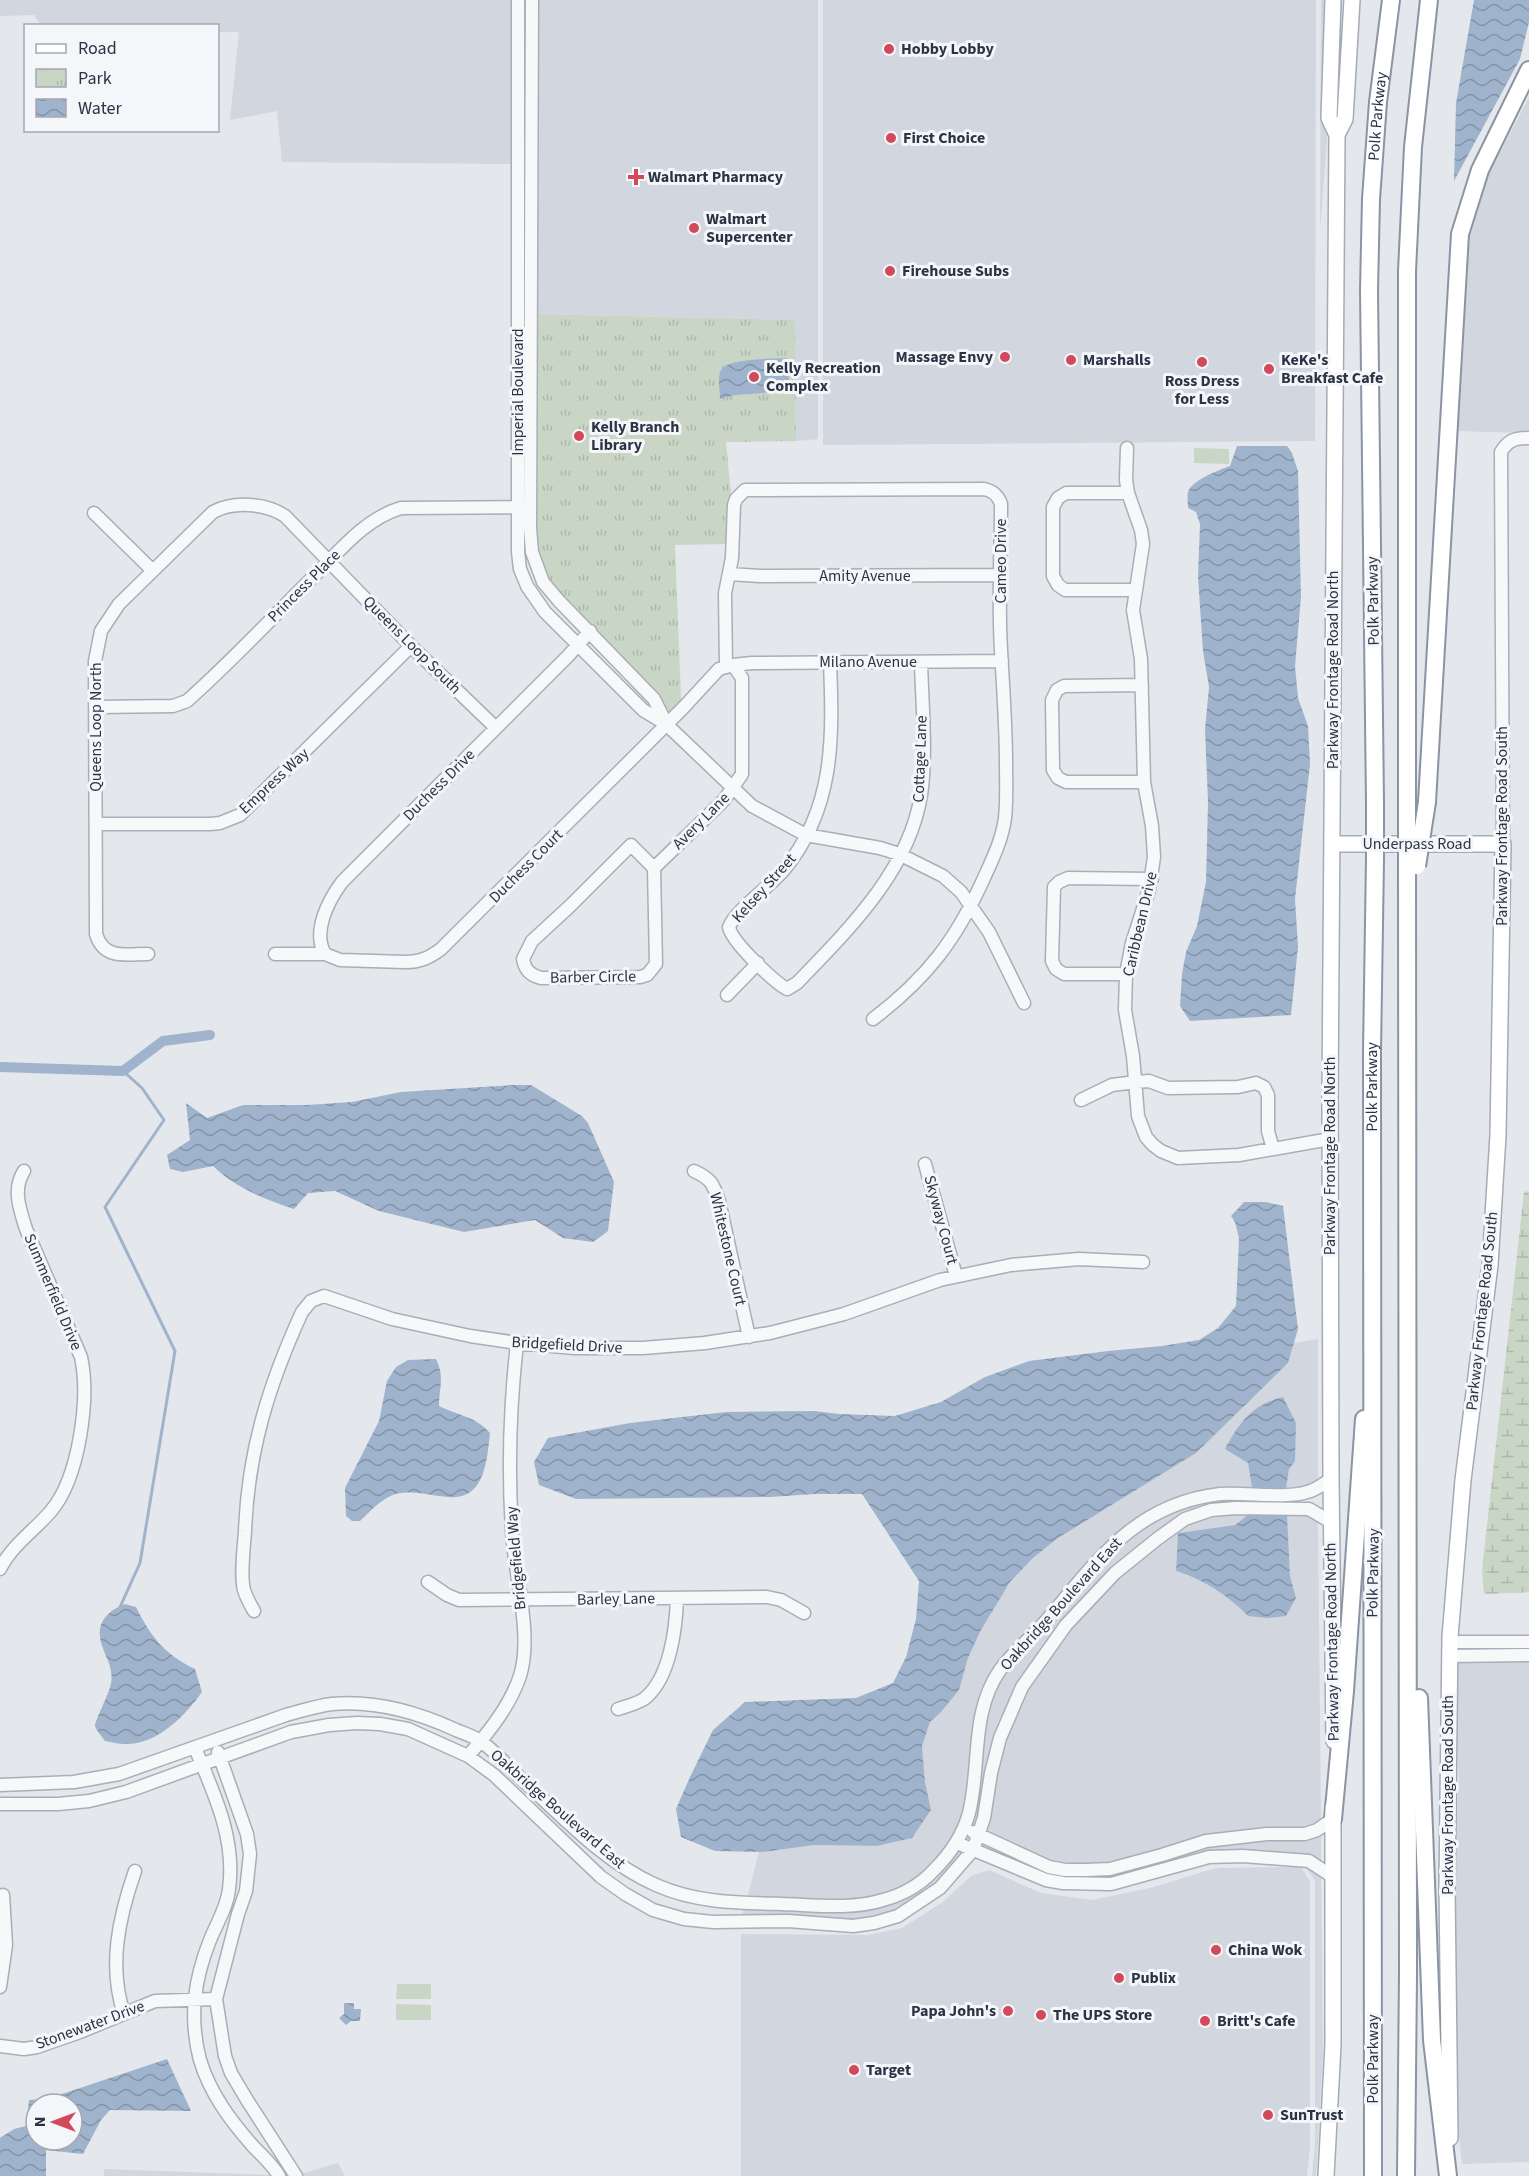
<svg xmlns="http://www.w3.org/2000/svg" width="1529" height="2176" font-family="'Source Sans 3',sans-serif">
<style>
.built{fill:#d2d6de}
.grass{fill:#c9d6c5}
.wetland{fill:url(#wetland-marsh)}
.park{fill:url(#park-tufts)}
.water{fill:url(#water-waves);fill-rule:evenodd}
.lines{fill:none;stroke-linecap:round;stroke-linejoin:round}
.stream{stroke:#9fb4cc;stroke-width:3}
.canal{stroke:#9fb4cc;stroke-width:10}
.minor-casing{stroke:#a9aeb7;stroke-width:15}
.major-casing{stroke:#a3abb8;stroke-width:18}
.highway-casing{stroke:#8b94a3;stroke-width:20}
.minor{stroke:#f7f8fa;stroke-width:12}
.major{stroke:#fff;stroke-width:15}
.highway{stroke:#fff;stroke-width:16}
.highway-bridge-casing{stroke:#8b94a3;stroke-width:20;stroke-linecap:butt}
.highway-bridge{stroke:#fff;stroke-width:16}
.poi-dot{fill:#d1495b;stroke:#f4f6f9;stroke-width:2}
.labels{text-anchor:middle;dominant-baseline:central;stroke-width:6;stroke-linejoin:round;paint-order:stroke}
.poi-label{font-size:16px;font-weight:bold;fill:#2b3445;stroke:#f4f6f9;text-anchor:start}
.street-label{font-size:16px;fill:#2b3445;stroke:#f4f6f9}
</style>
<defs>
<pattern id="wetland-marsh" width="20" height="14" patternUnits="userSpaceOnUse" patternTransform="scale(1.5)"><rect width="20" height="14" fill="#c9d6c5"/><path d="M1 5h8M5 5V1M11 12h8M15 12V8" fill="none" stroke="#adb8ab"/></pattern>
<pattern id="park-tufts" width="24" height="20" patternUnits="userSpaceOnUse" patternTransform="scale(1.5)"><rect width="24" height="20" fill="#c9d6c5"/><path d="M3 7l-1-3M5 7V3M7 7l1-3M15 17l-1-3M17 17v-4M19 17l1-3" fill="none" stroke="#adb8ab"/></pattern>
<pattern id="water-waves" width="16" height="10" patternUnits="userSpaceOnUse" patternTransform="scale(1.5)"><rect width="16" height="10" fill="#9fb4cc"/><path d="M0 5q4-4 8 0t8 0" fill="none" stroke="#8293a7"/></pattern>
</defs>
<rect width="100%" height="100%" fill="#e4e7ec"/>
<path class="built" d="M 0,0 L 513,0 L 513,164 L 282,162 L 277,111 L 230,120 L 239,32 L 218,32 L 218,26 L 41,25 L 34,15 L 0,16 Z
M 538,0 L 818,0 L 818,439 L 796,441 L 794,320 L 538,314 Z
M 823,0 L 1316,0 L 1315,441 L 823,445 Z
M 1321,0 L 1326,0 L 1327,141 L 1320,229 Z
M 1529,97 L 1529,433 L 1457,431 L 1464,264 L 1472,220 L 1489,174 Z
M 1318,1339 L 1318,1482 L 1302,1489 L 1286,1489 L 1289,1469 L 1248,1463 L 1252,1488 L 1143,1515 L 1123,1528 L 1096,1553 L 986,1683 L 975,1712 L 963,1813 L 952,1840 L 922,1875 L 905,1885 L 882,1896 L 859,1900 L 747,1898 L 759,1852 L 814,1845 L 877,1846 L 912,1838 L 931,1810 L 925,1782 L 922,1746 L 930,1722 L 941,1712 L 959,1690 L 968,1658 L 981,1630 L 1010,1582 L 1033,1558 L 1058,1538 L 1108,1506 L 1250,1399 L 1288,1363 L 1294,1343 Z
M 1253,1498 L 1254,1503 L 1210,1505 L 1112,1570 L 1062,1622 L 1017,1685 L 1005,1711 L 995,1737 L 978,1817 L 975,1827 L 970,1825 L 986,1714 L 996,1687 L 1012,1663 L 1104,1559 L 1121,1543 L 1149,1523 L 1180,1509 L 1202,1502 Z
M 1250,1513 L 1235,1525 L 1178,1533 L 1176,1571 L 1195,1577 L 1211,1585 L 1234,1602 L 1248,1616 L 1296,1598 L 1290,1576 L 1287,1513 L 1308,1514 L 1318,1519 L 1321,1821 L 1304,1829 L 1160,1851 L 1109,1864 L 1065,1865 L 1051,1862 L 985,1832 L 996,1774 L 1006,1739 L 1027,1689 L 1070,1628 L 1119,1577 L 1161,1543 L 1188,1524 L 1212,1515 Z
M 1455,1660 L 1529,1660 L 1529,2162 L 1462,2164 L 1455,2098 L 1453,2010 L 1456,1909 L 1453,1908 L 1453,1840 L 1459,1782 Z
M 1321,1833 L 1321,1861 L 1310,1856 L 1243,1851 L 1110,1880 L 1084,1880 L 1048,1875 L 980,1847 L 982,1841 L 1064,1875 L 1208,1845 Z
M 958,1849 L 965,1852 L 936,1885 L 896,1912 L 873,1918 L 853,1921 L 788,1916 L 742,1916 L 744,1908 L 886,1905 Z
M 1305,1866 L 1321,1874 L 1323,2053 L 1316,2176 L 1312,2176 L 1315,2145 L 1315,1881 Z
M 1301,1867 L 1310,1881 L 1310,2145 L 1307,2176 L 741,2176 L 741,1934 L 868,1935 L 902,1928 L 943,1902 L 971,1876 L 989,1870 L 1041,1893 L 1092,1900 L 1150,1888 L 1216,1868 Z
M 338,2163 L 345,2176 L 303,2176 L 301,2174 Z
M 104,2169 L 272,2175 L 273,2176 L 104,2176 Z"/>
<path class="grass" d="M 1194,448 L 1229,449 L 1229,464 L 1194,463 Z
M 397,1984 L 431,1984 L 431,1999 L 396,1999 Z
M 396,2004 L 431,2005 L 431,2020 L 396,2020 Z"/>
<path class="wetland" d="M 1529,1191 L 1529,1592 L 1484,1594 L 1482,1570 L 1524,1192 Z"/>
<path class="park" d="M 537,314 L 795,320 L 796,441 L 726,442 L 731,496 L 728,544 L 675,545 L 681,698 L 681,703 L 668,715 L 658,696 L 597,630 L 563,598 L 548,580 L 538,553 L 536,529 Z"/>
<path class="water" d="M 1474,0 L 1529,0 L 1529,22 L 1520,59 L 1454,181 L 1456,103 Z
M 787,358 L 790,391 L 735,395 L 720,399 C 720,390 717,378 721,370 C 728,358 773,359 787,358 Z
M 1237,446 L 1287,446 L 1292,453 L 1298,471 L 1301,597 L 1295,666 L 1298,698 L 1308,726 L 1310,764 L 1295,899 L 1298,947 L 1291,1015 L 1190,1021 L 1180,1006 L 1182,974 L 1186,952 L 1197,926 L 1206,882 L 1208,802 L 1205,729 L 1209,687 L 1203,651 L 1198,577 L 1200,524 L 1196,512 L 1188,508 C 1188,504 1187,496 1188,492 C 1192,480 1219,470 1230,466 Z
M 513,1085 L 531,1085 L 582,1116 L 588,1123 L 614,1182 L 608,1231 L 593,1242 L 563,1238 L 535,1220 L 464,1232 L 379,1211 L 335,1191 L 308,1193 L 294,1209 C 266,1200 234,1187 213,1166 L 183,1172 L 170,1169 L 167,1155 L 190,1140 L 186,1103 L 207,1118 L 243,1105 L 307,1105 L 352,1102 L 401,1092 Z
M 1244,1202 L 1266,1202 L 1283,1206 L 1298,1329 L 1288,1363 L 1196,1453 L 1058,1538 L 1033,1558 L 1010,1582 L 981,1630 L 968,1658 L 959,1690 L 941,1712 L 930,1722 L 922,1746 L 925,1782 L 931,1810 L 912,1838 L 877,1846 L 814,1845 L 763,1852 L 715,1851 L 681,1837 L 676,1809 L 690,1777 L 713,1730 L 745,1702 L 856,1698 L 893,1683 L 906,1657 L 916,1619 L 919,1581 L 862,1494 L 814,1494 L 771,1497 L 576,1499 L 539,1485 L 534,1462 L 548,1438 L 630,1423 L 726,1412 L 814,1411 L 839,1414 L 895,1416 L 941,1402 L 985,1377 L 1029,1361 L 1108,1351 L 1162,1346 L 1199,1340 L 1218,1328 L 1236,1306 L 1239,1238 L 1235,1222 L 1231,1216 Z
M 436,1359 C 445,1378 439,1387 439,1406 C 459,1416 475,1416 490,1433 C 487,1460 485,1501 448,1497 C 433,1496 417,1491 402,1493 C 385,1494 372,1510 360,1521 L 352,1521 L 346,1516 L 345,1488 L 379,1421 L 387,1381 L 396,1367 L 408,1360 Z
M 1283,1397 L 1296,1423 L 1295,1461 L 1289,1469 L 1286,1489 L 1252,1488 L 1248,1463 L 1225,1449 C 1239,1423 1253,1404 1283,1397 Z
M 1250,1513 L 1287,1513 L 1290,1576 L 1296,1598 L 1286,1616 L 1267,1618 L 1248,1616 C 1226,1594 1205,1580 1176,1571 L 1178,1533 L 1235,1525 Z
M 125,1604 L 136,1607 C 151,1637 164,1654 195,1669 L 202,1692 C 185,1716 157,1745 125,1744 C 118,1744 112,1742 105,1741 C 102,1737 97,1731 95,1726 C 94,1723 110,1692 111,1683 C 115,1663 97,1648 100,1629 C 102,1616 114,1608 125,1604 Z
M 344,2003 L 354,2003 L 354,2009 L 361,2009 L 360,2021 L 351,2021 L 346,2025 L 339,2018 L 344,2014 Z
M 167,2059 L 191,2111 L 110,2110 L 101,2120 L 83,2154 L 46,2150 L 46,2176 L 0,2176 L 0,2138 L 14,2129 L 26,2126 L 29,2100 L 50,2098 ZM 36,2104 L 72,2104 L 72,2140 L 36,2140 Z"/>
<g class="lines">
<path class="stream" d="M 120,1607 L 140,1563 L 175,1351 L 105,1207 L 164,1120 L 142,1088 L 123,1071"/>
<path class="canal" d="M 0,1067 L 123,1071 L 163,1041 L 210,1035"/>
<defs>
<path id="minor" d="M 518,0 L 518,552 L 520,569 L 527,586 L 545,612 L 643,710 L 666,724 L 752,806 L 806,835 L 880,848 L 899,854 L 943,876 L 961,892 L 989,932 L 1024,1003
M 532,0 L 530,528 L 532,552 L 543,582 L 559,601 L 654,699 L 666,723
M 1127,448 L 1126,480 L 1128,493 L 1141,530 L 1143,544 L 1133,610 L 1141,659 L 1144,782 L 1152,826 L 1154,857 L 1149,890 L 1132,943 L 1126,974 L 1125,1010 L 1133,1056 L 1138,1116 L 1146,1137 L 1153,1145 L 1161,1151 L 1178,1158 L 1239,1155 L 1330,1139
M 1128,493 L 1066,493 L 1058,498 L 1053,507 L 1053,576 L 1058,585 L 1065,590 L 1134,590
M 94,513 L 152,570
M 729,574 L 760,576 L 1001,575
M 830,662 C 833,738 835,809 783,871 C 769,887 736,910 729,927 C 731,941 773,981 787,989 L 797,983 C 848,930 909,871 921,795 C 927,756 922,702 921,662
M 726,667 L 725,593 L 732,558 L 734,505 L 736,499 L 745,490 L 984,489 C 993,491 998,495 1001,504 C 1001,552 998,602 1001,650 C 1003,688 1006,725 1006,763 C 1006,782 1007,800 1005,818 C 1002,840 993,858 984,878 C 956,940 927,978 873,1019
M 1142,685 L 1064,686 L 1057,690 L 1052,700 L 1053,770 L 1058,778 L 1066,782 L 1144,782
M 96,707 L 173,706 L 187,701 C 231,662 271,619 312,578 C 339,552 364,519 401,508 L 526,507
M 96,824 L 210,824 L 220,823 L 240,815 L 411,646
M 1503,844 L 1501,452 C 1508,440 1515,438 1529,438
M 631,845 L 654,868 L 656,964 L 647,975 L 640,977 L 541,978 C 530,975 525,970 523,959 L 532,941 L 570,906 Z
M 654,868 L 724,800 L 742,774 L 742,678 L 733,665
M 148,954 C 125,954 104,960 96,934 L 95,661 L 101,631 L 119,604 L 213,512 C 234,501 265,503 285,516 L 411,646 L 496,728
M 275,954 L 325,954 L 340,960 L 405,962 C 420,962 429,958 441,949 L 683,708 L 719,669 L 733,665 L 752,663 L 1002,661
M 325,954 C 312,932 328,901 342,882 L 568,656 L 590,631
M 1126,974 L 1064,974 L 1056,969 L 1052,961 L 1054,887 L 1059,882 L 1068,878 L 1152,879
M 727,995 L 758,963
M 1081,1100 L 1112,1085 L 1136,1082 L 1149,1081 L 1168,1088 L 1238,1087 L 1256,1083 L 1264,1087 L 1268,1095 L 1268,1131 L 1273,1149
M 925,1164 L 956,1276
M 694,1171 C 711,1179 713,1183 719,1201 L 749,1337
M 0,1569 C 12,1545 34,1531 51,1511 C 79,1478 90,1399 81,1357 L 26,1229 C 20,1210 12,1189 24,1171
M 428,1582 L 447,1595 L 459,1600 L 767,1597 L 781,1600 L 804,1613
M 254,1611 C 250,1604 246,1597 244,1590 C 240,1575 244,1547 245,1531 C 248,1451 269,1384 302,1312 L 311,1301 L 324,1296 L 392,1319 L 470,1336 L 517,1343 L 575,1348 L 643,1348 L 705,1343 L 770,1333 L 844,1314 L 940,1280 L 1011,1265 L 1079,1259 L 1143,1262
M 1450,1642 L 1529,1642
M 1450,1656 L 1529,1655
M 618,1709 C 627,1706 636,1704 644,1699 C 670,1679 676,1629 677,1598
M 195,1748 C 214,1793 236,1839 229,1889 C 227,1907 217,1923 210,1940 C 194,1980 189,2018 200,2060 C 210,2093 230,2120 252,2145 C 261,2155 272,2164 279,2176
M 218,1752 L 247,1834 L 250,1854 L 246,1891 L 238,1914 L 216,1999 L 225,2056 L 231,2073 L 247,2100 L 296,2176
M 468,1756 C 488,1733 510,1706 520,1676 C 533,1635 514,1573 512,1531 C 508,1469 510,1405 517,1343
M 0,1785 L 74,1782 L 119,1774 L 286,1715 C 301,1711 316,1706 332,1704 C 375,1700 417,1712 456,1730 C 463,1733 473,1736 480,1741 C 493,1749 504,1763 515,1773 C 559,1813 602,1861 656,1885 C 696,1903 740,1903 782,1904 C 814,1905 851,1910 883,1900 C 902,1895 921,1884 934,1870 C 950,1854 963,1835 969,1813 C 981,1765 970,1713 1000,1670 C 1013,1652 1031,1638 1046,1621 C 1097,1561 1135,1504 1220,1494 C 1245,1492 1286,1499 1307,1492 C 1316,1490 1323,1484 1331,1479
M 0,1804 L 58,1804 L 89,1801 L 126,1792 L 291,1732 L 329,1725 L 357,1723 L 380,1724 L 408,1729 L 468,1756 L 494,1775 L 601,1877 L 625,1894 L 653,1910 L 684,1919 L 713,1922 L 788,1921 L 853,1926 L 874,1923 L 898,1916 L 940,1888 L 973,1850 L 984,1818 L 991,1773 L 1000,1738 L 1022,1687 L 1066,1625 L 1115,1573 L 1157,1539 L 1185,1519 L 1211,1510 L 1236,1508 L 1309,1509 L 1331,1522
M 973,1832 L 1049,1867 L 1065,1870 L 1086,1870 L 1110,1869 L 1162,1855 L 1206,1841 L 1267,1834 L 1305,1834 L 1317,1830 L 1333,1819
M 957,1843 L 1046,1880 L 1063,1883 L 1111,1884 L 1209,1857 L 1243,1856 L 1309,1861 L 1333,1877
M 0,1987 L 6,1945 L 3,1895
M 124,2014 C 108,1966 119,1917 135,1871
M 0,2046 L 24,2049 L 37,2047 L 80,2032 L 155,2001 L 216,1999"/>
<path id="major" d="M 1333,0 L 1329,118 L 1337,135 L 1330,1097 L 1331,1479 L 1334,1741
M 1337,135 L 1345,119 L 1352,0
M 1332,844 L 1503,844 L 1498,1135 L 1490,1265 L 1463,1480 L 1450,1637 L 1447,1887 L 1450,2138
M 1326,2176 L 1333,2045 L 1333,1807"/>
<g id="highway">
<path d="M 1407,801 L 1407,271 L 1413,147 L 1429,0"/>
<path d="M 1427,802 L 1460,234 L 1480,170 L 1529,70"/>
<path id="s1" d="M 1375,803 L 1369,290 L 1371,199 L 1378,102 L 1391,0"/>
<path d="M 1419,1698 L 1432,2040 L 1448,2176"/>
<path d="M 1333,1819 L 1345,1691 L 1364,1419"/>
<path id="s2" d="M 1373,2176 L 1372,1052 L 1375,859"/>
<path d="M 1406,2176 L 1408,1974 L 1407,862"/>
</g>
</defs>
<use href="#minor" class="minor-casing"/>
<use href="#major" class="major-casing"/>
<use href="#highway" class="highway-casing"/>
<use href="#minor" class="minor"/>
<use href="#major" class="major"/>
<use href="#highway" class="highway"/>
<defs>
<path id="highway-bridge" d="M 1375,803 L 1375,859
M 1407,862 L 1407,801
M 1417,866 L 1427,802"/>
</defs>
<use href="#highway-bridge" class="highway-bridge-casing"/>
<use href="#highway-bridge" class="highway-bridge"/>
</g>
<g class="poi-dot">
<circle cx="889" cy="49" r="6"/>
<circle cx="891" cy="138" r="6"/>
<path d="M633 168h6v6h6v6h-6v6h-6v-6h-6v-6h6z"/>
<circle cx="694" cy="228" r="6"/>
<circle cx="890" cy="271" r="6"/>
<circle cx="1005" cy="357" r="6"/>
<circle cx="1071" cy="360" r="6"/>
<circle cx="1202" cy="362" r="6"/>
<circle cx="1269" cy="369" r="6"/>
<circle cx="754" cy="377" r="6"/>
<circle cx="579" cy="436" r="6"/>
<circle cx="1216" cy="1950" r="6"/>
<circle cx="1119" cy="1978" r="6"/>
<circle cx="1008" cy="2011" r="6"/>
<circle cx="1041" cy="2015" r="6"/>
<circle cx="1205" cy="2021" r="6"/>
<circle cx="854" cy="2070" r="6"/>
<circle cx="1268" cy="2115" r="6"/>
</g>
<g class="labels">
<g class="poi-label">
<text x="901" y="49">Hobby Lobby</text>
<text x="903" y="138">First Choice</text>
<text x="648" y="177">Walmart Pharmacy</text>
<text x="706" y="219">Walmart<tspan x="706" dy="18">Supercenter</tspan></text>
<text x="902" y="271">Firehouse Subs</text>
<text x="993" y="357" text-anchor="end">Massage Envy</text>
<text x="1083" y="360">Marshalls</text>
<text x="1281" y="360">KeKe's<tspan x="1281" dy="18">Breakfast Cafe</tspan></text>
<text x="766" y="368">Kelly Recreation<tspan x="766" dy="18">Complex</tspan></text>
<text x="1202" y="381" text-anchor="middle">Ross Dress<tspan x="1202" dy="18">for Less</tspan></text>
<text x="591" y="427">Kelly Branch<tspan x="591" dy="18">Library</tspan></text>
<text x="1228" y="1950">China Wok</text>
<text x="1131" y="1978">Publix</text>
<text x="996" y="2011" text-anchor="end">Papa John's</text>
<text x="1053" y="2015">The UPS Store</text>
<text x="1217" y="2021">Britt's Cafe</text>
<text x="866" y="2070">Target</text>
<text x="1280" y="2115">SunTrust</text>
</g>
<g class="street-label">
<text stroke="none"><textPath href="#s1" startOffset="687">Polk Parkway</textPath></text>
<text transform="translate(518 392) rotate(-90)">Imperial Boulevard</text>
<text transform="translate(1001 561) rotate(-90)">Cameo Drive</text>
<text x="865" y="576">Amity Avenue</text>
<text transform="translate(304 586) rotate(-45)">Princess Place</text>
<text transform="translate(1373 601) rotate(-91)">Polk Parkway</text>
<text transform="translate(412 645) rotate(45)">Queens Loop South</text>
<text x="868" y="662">Milano Avenue</text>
<text transform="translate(1333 670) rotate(-90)">Parkway Frontage Road North</text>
<text transform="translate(96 727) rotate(-90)">Queens Loop North</text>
<text transform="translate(920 759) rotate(-88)">Cottage Lane</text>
<text transform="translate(274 781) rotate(-43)">Empress Way</text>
<text transform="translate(439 785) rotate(-45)">Duchess Drive</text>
<text transform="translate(701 821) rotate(-45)">Avery Lane</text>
<text transform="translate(1502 826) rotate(-90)">Parkway Frontage Road South</text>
<text x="1417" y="844">Underpass Road</text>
<text transform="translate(526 866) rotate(-45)">Duchess Court</text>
<text transform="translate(764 888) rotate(-48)">Kelsey Street</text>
<text transform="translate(1140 924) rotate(-77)">Caribbean Drive</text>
<text transform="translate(593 977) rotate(-1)">Barber Circle</text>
<text stroke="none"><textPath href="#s2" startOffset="1089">Polk Parkway</textPath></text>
<text transform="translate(1330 1156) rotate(-90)">Parkway Frontage Road North</text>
<text transform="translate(941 1220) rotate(75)">Skyway Court</text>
<text transform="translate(728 1249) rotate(77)">Whitestone Court</text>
<text transform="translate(53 1292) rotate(67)">Summerfield Drive</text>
<text transform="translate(1482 1311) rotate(-84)">Parkway Frontage Road South</text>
<text transform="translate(567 1345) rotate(3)">Bridgefield Drive</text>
<text transform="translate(516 1558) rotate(-95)">Bridgefield Way</text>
<text transform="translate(1373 1573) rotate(-89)">Polk Parkway</text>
<text transform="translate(616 1599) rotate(-1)">Barley Lane</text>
<text transform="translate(1061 1604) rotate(-48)">Oakbridge Boulevard East</text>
<text transform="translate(1332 1642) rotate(-91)">Parkway Frontage Road North</text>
<text transform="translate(1448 1795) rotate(-90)">Parkway Frontage Road South</text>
<text transform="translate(558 1809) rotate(41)">Oakbridge Boulevard East</text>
<text transform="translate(90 2025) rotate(-20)">Stonewater Drive</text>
<text transform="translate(1373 2059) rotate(-90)">Polk Parkway</text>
</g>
</g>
<rect x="24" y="24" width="195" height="108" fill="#f4f6f9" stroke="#a4a8b1" stroke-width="1.5"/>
<rect x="36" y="44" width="30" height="9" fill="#ffffff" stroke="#a4a8b1" stroke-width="1.5"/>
<text x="78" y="54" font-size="18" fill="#2b3445">Road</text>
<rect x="36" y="69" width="30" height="18" fill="url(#park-tufts)" stroke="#a4a8b1" stroke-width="1.5"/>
<text x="78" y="84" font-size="18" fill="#2b3445">Park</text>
<rect x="36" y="99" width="30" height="18" fill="url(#water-waves)" stroke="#a4a8b1" stroke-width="1.5"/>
<text x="78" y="114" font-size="18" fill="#2b3445">Water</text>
<g transform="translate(54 2122) rotate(270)"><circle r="28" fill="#f4f6f9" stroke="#a4a8b1" stroke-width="1.5"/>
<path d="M0-4.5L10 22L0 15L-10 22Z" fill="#d1495b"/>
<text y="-9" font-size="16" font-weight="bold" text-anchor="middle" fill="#2b3445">N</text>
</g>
</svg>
